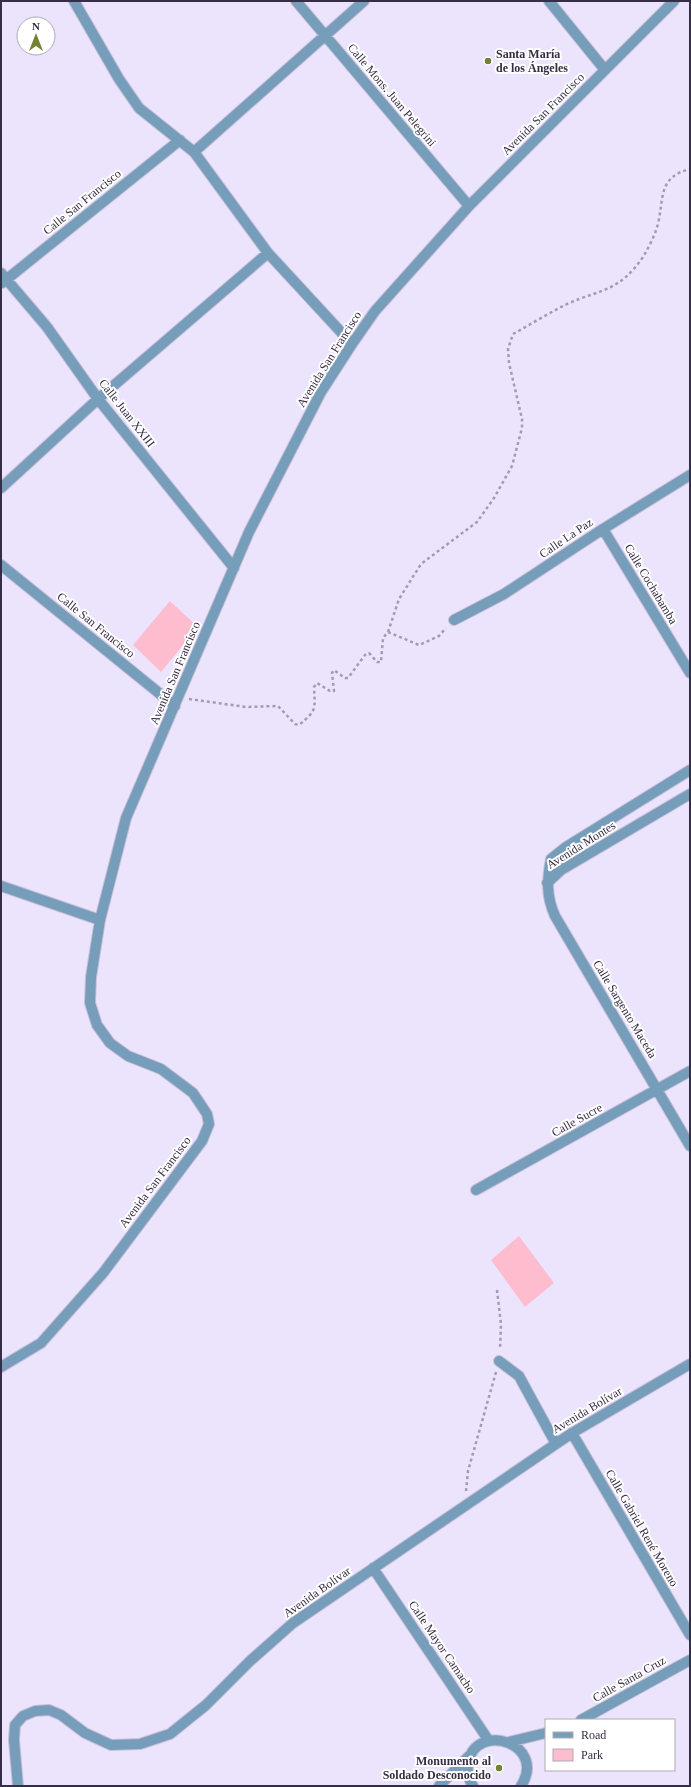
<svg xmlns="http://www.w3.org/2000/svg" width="691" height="1787" font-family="Georgia,serif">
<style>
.green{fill:#febccf}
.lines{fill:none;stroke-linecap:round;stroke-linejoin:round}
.street-casing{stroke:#c8bfd8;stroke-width:12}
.path{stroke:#a39bb4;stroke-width:2.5;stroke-dasharray:3 3;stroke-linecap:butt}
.street{stroke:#769eba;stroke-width:10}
.poi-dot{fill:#728232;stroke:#fff;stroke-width:1.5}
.labels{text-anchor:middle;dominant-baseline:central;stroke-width:4;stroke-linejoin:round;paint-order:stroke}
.poi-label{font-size:12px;font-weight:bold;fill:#362d46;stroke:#fff;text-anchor:start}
.street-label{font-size:12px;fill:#362d46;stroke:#fff}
</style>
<rect width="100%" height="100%" fill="#ece4fd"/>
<path class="green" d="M 170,601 L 198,627 L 161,672 L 133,645 Z
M 519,1236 L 554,1283 L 525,1307 L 491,1260 Z"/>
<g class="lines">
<defs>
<path id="street" d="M 74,1 L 119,79 L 139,108 L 194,152
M 296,1 L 469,206
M 549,1 L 605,70
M 1,273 L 47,327 L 98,399 L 234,568
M 2,283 L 180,140
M 352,344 L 268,253 L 194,152 L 364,1
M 1,488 L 98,399 L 268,253
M 603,529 L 690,673
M 1,565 L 175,706
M 454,620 L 504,594 L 603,529 L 690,475
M 690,770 L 566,847 L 551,859 C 547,880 546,896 555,916 L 690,1146
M 547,883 L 561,870 L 690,794
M 1,886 L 100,920
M 476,1190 L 690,1071
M 499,1361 L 519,1376 L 556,1444
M 1,1367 L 41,1343 L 103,1273 L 202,1141 L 209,1124 L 207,1114 L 193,1093 L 161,1069 L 128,1056 L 110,1043 L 97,1025 L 90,1003 L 91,977 L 100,920 L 126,818 L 249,532 L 321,392 L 352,344 L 375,311 L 469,206 L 674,1
M 572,1433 L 690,1635
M 373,1568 L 489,1741
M 581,1720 L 690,1660
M 509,1742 L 546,1733
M 18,1786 L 14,1740 L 15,1725 L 23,1716 L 35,1711 L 49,1710 L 61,1715 L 85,1733 L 111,1745 L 140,1744 L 170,1734 L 206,1705 L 250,1661 L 293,1623 L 572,1433 L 690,1364
M 439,1786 L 469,1756
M 473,1786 C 468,1779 467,1771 468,1763 C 476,1720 548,1744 521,1786"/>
</defs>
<use href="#street" class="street-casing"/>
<path class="path" d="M 388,632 L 419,645 L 439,636 L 446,628
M 189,699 L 246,707 L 278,706 L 295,724 L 299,725 C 317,710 315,710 314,687 L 317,683 L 330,691 L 334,691 L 332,673 L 334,670 L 345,678 L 348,678 L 365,655 L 369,653 L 377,662 L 381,662 L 383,638 L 388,632 L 399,599 L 421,564 L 477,522 L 494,498 L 512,466 L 522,428 L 522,419 L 509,363 L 508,349 L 513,334 C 531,324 549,313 567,304 C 601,289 619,292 643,257 C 649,247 655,235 658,224 C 664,198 658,177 690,169
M 497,1290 L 501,1324 L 500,1349
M 466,1491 L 468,1471 L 496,1372"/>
<use href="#street" class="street"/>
</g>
<g class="poi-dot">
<circle cx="488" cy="61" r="4"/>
<circle cx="499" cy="1768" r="4"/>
</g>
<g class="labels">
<g class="poi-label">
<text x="496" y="54">Santa María<tspan x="496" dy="14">de los Ángeles</tspan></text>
<text x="491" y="1761" text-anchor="end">Monumento al<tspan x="491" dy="14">Soldado Desconocido</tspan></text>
</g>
<g class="street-label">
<text transform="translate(392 95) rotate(50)">Calle Mons. Juan Pelegrini</text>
<text transform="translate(543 114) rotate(-45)">Avenida San Francisco</text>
<text transform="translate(82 202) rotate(-39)">Calle San Francisco</text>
<text transform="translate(329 359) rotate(-58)">Avenida San Francisco</text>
<text transform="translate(127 413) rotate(52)">Calle Juan XXIII</text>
<text transform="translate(566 538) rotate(-34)">Calle La Paz</text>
<text transform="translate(651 584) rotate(59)">Calle Cochabamba</text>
<text transform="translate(96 625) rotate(39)">Calle San Francisco</text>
<text transform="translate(175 673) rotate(-67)">Avenida San Francisco</text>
<text transform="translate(581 845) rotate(-32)">Avenida Montes</text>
<text transform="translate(625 1009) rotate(59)">Calle Sargento Maceda</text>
<text transform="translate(577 1120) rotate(-29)">Calle Sucre</text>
<text transform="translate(155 1182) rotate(-53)">Avenida San Francisco</text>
<text transform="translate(587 1410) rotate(-31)">Avenida Bolívar</text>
<text transform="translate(642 1528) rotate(60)">Calle Gabriel René Moreno</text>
<text transform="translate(317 1592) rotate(-35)">Avenida Bolívar</text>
<text transform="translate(442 1647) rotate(56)">Calle Mayor Camacho</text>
<text transform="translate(629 1679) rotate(-29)">Calle Santa Cruz</text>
</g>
</g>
<rect width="691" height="1787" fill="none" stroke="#362d46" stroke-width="4"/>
<rect x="545" y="1719" width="130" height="52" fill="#ffffff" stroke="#afabb5"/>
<rect x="553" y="1732" width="20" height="6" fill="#769eba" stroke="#afabb5"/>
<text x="581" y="1739" font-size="12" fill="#362d46">Road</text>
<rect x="553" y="1749" width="20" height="12" fill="#febccf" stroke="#afabb5"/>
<text x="581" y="1759" font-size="12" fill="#362d46">Park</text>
<g transform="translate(36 36)"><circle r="19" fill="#ffffff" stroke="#afabb5"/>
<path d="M0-3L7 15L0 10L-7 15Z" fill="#728232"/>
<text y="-6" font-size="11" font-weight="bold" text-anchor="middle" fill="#362d46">N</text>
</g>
</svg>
